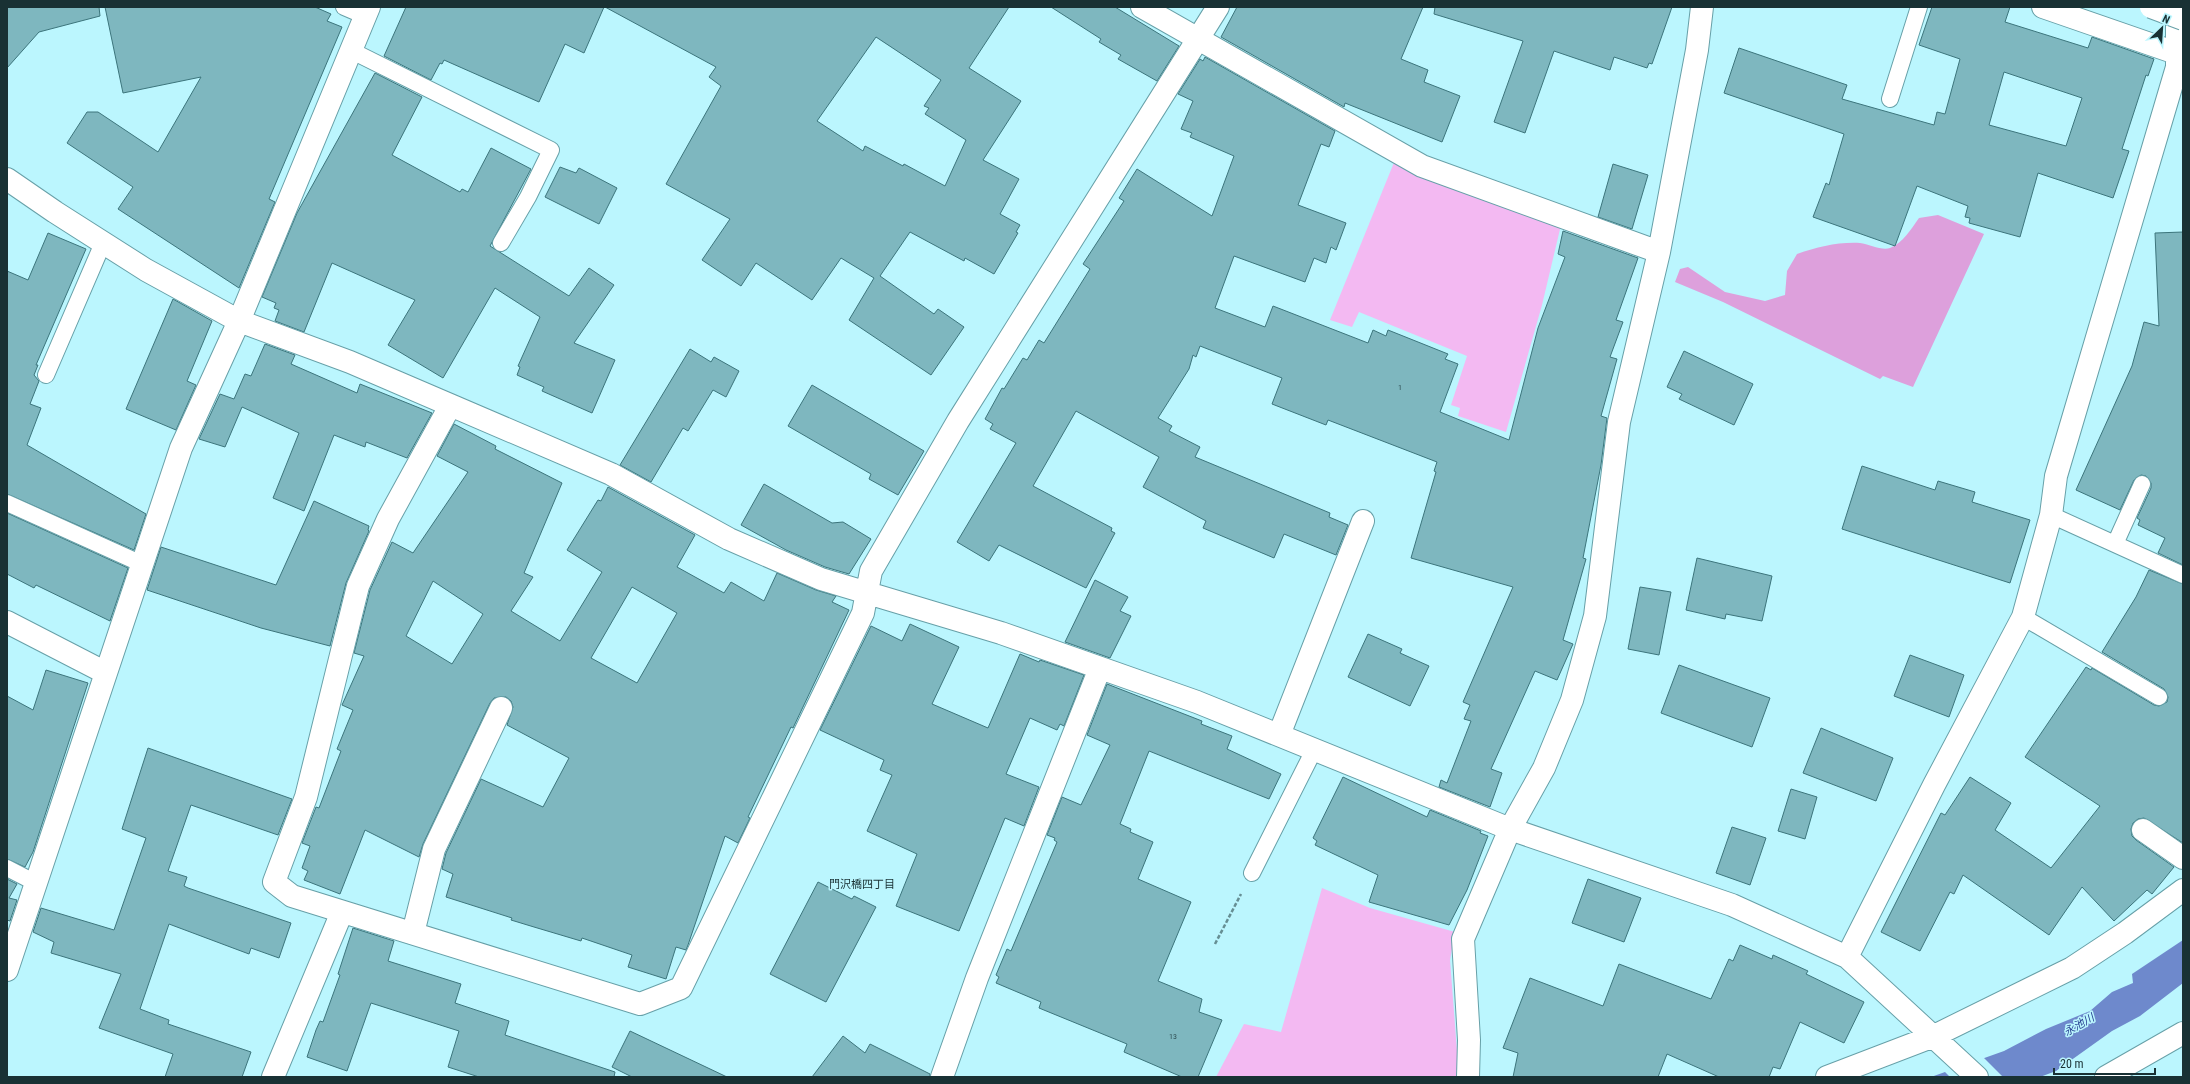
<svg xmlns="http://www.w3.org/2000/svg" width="2190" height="1084" font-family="'Roboto Condensed','Noto Sans JP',sans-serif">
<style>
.green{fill:#f3b9f2}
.forest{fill:#dda0dc}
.water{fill:#6e89cc}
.pier{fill:#bbf6fe}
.building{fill:#7eb7bf;stroke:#3c757c;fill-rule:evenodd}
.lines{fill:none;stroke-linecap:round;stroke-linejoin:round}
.service-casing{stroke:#67a0a8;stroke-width:18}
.minor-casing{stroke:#67a0a8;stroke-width:24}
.path{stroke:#668f94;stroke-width:2.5;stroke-dasharray:4 2;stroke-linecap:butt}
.service{stroke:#fff;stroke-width:16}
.minor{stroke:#fff;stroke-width:22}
.primary-bridge-casing{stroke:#67a0a8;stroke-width:24;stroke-linecap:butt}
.primary-bridge{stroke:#fff;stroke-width:22}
.labels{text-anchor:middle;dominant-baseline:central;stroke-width:3;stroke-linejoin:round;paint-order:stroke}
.number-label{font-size:8px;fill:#325257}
.neighbourhood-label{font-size:11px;fill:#193134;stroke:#bbf6fe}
.water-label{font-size:11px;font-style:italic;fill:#284192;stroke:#bbf6fe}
</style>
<rect width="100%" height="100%" fill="#bbf6fe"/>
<path class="green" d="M 1395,160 L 1561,225 L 1542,305 L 1506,432 L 1458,416 L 1460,408 L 1451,405 L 1467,356 L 1359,312 L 1352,327 L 1330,320 Z
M 1322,888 L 1370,908 L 1455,932 L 1450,960 L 1459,1077 L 1216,1077 L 1244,1024 L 1281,1032 Z"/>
<path class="forest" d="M 1938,215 L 1984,234 L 1913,387 L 1883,376 L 1880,379 L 1723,302 L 1675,282 L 1680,269 L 1688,267 L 1725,292 L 1765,301 L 1785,295 L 1787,271 L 1797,254 C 1818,247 1837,242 1860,243 C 1869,244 1882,251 1890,248 C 1903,243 1911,229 1919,218 Z"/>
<path class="water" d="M 2183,940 L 2183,983 L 2140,1016 L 2112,1031 L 2056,1071 L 2040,1077 L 1931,1077 L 2004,1051 L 2046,1029 L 2090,1011 L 2112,992 L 2133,983 L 2132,974 Z"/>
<path class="pier" d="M 1982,1056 L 2003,1077 L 1950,1077 L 1943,1070 Z"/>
<path class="building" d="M 7,7 L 99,7 L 100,16 L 39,32 L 7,68 Z
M 105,7 L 315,7 L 331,14 L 327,21 L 342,27 L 269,199 L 275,202 L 239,288 L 118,209 L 133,187 L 67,143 L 87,112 L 98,112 L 158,152 L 201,77 L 123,93 Z
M 406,7 L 604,7 L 584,53 L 565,44 L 539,102 L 444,60 L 442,64 L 440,63 L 431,80 L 384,56 Z
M 605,7 L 1009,7 L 969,68 L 1021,101 L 983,160 L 1019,179 L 1000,214 L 1020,225 L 1016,232 L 1018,233 L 994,274 L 965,258 L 964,261 L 910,232 L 880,276 L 934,314 L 938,309 L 964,327 L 931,375 L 849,320 L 874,278 L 841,258 L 812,300 L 756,263 L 741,286 L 702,260 L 730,219 L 666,184 L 721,86 L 709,77 L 716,67 ZM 876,37 L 941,80 L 924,106 L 929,108 L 925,114 L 966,140 L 945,186 L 904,164 L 903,166 L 865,146 L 863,151 L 817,121 Z
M 1051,7 L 1115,7 L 1179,46 L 1157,81 L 1118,59 L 1121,55 L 1099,42 L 1101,39 Z
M 1237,7 L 1423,7 L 1401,59 L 1428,70 L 1424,82 L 1460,96 L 1442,142 L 1345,103 L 1344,107 L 1221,37 Z
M 1435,7 L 1672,7 L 1652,64 L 1649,63 L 1647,68 L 1614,57 L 1610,70 L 1554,51 L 1525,133 L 1494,122 L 1523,41 L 1434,14 Z
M 1932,7 L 2010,7 L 2005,22 L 2088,48 L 2092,37 L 2154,59 L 2148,76 L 2146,75 L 2122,149 L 2129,151 L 2113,198 L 2038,173 L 2020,237 L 1969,223 L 1970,218 L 1965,217 L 1968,206 L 1917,186 L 1895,246 L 1813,217 L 1826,183 L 1829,185 L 1844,134 L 1724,93 L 1739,48 L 1847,85 L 1842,99 L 1934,125 L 1937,112 L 1945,114 L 1960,59 L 1919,45 ZM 2004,72 L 2082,98 L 2066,146 L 1989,125 Z
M 1205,57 L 1335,131 L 1329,147 L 1321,144 L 1298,205 L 1346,223 L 1336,250 L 1331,247 L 1326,263 L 1314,258 L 1305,282 L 1234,256 L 1215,308 L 1265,327 L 1273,306 L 1368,343 L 1373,330 L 1386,336 L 1388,330 L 1448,354 L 1445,359 L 1458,364 L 1440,412 L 1509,440 L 1538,328 L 1565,257 L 1558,254 L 1563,231 L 1638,258 L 1616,320 L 1623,322 L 1610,357 L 1617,359 L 1601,416 L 1607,418 L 1601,465 L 1583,558 L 1586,559 L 1563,640 L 1573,644 L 1557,680 L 1535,671 L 1491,769 L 1502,773 L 1490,807 L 1439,787 L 1441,780 L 1447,783 L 1471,721 L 1464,719 L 1470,705 L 1463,702 L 1513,587 L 1411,558 L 1436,472 L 1434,471 L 1437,462 L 1328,420 L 1326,425 L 1272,404 L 1282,378 L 1200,346 L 1196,357 L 1193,355 L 1189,369 L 1158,418 L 1172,426 L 1169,431 L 1200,447 L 1195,457 L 1330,513 L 1329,517 L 1348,525 L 1336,555 L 1284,534 L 1274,558 L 1203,528 L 1206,521 L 1143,487 L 1159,457 L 1076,411 L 1033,486 L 1112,528 L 1111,531 L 1115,533 L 1086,588 L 999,545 L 989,561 L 957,542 L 1016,443 L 990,429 L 993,424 L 985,419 L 1002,388 L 1004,389 L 1023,358 L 1027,360 L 1039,340 L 1044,343 L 1090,269 L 1083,264 L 1124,201 L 1119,198 L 1137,169 L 1212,216 L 1234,156 L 1190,137 L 1192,133 L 1181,129 L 1193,101 L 1178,94 L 1200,59 L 1203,61 Z
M 375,73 L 422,97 L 392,155 L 460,192 L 462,189 L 468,192 L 491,148 L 531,169 L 490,246 L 569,296 L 589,268 L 614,285 L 574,343 L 615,360 L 592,413 L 542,391 L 544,387 L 517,375 L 520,367 L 518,366 L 540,317 L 495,288 L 443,378 L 388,345 L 415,300 L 332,263 L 304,332 L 275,321 L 279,310 L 274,308 L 276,303 L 262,297 L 297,213 Z
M 1613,164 L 1648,175 L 1632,229 L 1598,217 Z
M 560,167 L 576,173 L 579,168 L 617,188 L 599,224 L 545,197 Z
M 2183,232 L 2183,565 L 2158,553 L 2165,538 L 2138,525 L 2140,520 L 2137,518 L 2151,488 L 2151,483 L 2146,476 L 2141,475 L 2134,480 L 2120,510 L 2076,490 L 2132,366 L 2144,322 L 2159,326 L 2155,233 Z
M 48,233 L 86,249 L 36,365 L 38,365 L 34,375 L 39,381 L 30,404 L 41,408 L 27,445 L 146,514 L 134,550 L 7,494 L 7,271 L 28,280 Z
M 173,299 L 212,321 L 187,381 L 196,385 L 176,430 L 126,409 Z
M 265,344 L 295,355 L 291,364 L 357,393 L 360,384 L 432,413 L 407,458 L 366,442 L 365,447 L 334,435 L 304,511 L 273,498 L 299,433 L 242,407 L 225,447 L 199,439 L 220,394 L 234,399 L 245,374 L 251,376 Z
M 690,349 L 711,362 L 714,357 L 739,371 L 726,397 L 713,390 L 688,431 L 683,428 L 651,482 L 620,465 Z
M 1684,351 L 1753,384 L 1734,425 L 1679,399 L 1682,394 L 1667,387 Z
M 812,385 L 924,451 L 898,495 L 869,479 L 871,474 L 788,426 Z
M 454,424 L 496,446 L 495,449 L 562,483 L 524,573 L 533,577 L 511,611 L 560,641 L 602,572 L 567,550 L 598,500 L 601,501 L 608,487 L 695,535 L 677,567 L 724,593 L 731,582 L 764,601 L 777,573 L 816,590 L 836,596 L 832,602 L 849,610 L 793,728 L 791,727 L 748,817 L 750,818 L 738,843 L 725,836 L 688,945 L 686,950 L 676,947 L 666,979 L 628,967 L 632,955 L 582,938 L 581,941 L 534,927 L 511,920 L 512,918 L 446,897 L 453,874 L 442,869 L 446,853 L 481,779 L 543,807 L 569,758 L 507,725 L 513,707 L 511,701 L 506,697 L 494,698 L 490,703 L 423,844 L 419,857 L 365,830 L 340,894 L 304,880 L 308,871 L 302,868 L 310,846 L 302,843 L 316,807 L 319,808 L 341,751 L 337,749 L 353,710 L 342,705 L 364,656 L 354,653 L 370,590 L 392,542 L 413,553 L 468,472 L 437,456 ZM 433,581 L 483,614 L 452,664 L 406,636 ZM 632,587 L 677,613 L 637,683 L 591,658 Z
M 1862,466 L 1935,490 L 1938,481 L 1975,492 L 1972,502 L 2030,520 L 2010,583 L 1842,529 Z
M 764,484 L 832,523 L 843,522 L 871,539 L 849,574 L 825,567 L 786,550 L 741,525 Z
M 314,501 L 369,526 L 368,530 L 369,531 L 346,583 L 330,646 L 261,628 L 147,590 L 161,547 L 276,585 Z
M 7,513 L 128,568 L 110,621 L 36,585 L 34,588 L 7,574 Z
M 1697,558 L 1772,576 L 1762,621 L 1726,614 L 1725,619 L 1686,610 Z
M 2149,570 L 2183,584 L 2183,843 L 2144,818 L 2138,819 L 2133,823 L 2131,829 L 2132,836 L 2136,840 L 2174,867 L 2152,894 L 2147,890 L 2114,921 L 2082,887 L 2049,935 L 1963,875 L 1954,894 L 1950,892 L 1920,951 L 1881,932 L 1941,813 L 1945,815 L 1970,777 L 2011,803 L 1995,830 L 2051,868 L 2100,806 L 2025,757 L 2086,667 L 2091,670 L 2092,668 L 2154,705 L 2159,706 L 2167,702 L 2168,697 L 2164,689 L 2102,652 L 2136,597 Z
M 1095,580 L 1128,597 L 1120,611 L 1131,616 L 1110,658 L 1065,642 Z
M 1640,587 L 1671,592 L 1659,655 L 1628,649 Z
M 910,624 L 959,647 L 932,704 L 988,728 L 1020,654 L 1039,662 L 1040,660 L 1084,675 L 1064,726 L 1060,724 L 1057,730 L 1030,718 L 1006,774 L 1039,787 L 1024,826 L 1005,818 L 959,931 L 896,906 L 917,854 L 867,831 L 892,775 L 880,770 L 884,760 L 820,730 L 871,626 L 902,641 Z
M 1368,634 L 1402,649 L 1400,653 L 1429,666 L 1410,706 L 1348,677 Z
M 1910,655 L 1964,675 L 1949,717 L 1894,696 Z
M 1679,665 L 1770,698 L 1752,747 L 1661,713 Z
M 46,670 L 88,683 L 33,852 L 25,867 L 7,859 L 7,696 L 33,710 Z
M 1107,684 L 1202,721 L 1201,724 L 1232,736 L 1227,749 L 1281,774 L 1269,799 L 1149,751 L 1120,824 L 1131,829 L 1130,832 L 1153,842 L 1138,879 L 1191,902 L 1158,981 L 1202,999 L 1199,1012 L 1222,1020 L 1198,1077 L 1182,1077 L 1124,1052 L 1127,1044 L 1039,1008 L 1041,1002 L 996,983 L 999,977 L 996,975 L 1007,949 L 1011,951 L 1057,842 L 1054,840 L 1055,838 L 1047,835 L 1062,797 L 1081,805 L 1110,745 L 1087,735 Z
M 1821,728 L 1893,758 L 1876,801 L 1803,773 Z
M 148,748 L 292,799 L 278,835 L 191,805 L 168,871 L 187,877 L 184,886 L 188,888 L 291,923 L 279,958 L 251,948 L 249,954 L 169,924 L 140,1009 L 169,1020 L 168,1024 L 251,1052 L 242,1077 L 165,1077 L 173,1054 L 99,1028 L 121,974 L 51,953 L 54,942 L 33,932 L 41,908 L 114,930 L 146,838 L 122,829 Z
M 1343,777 L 1427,817 L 1430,810 L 1481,831 L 1480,833 L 1488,836 L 1467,890 L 1449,925 L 1369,902 L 1378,875 L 1315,845 L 1317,841 L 1313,838 Z
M 1791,789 L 1817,797 L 1805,839 L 1778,831 Z
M 1732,827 L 1766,838 L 1750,885 L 1716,873 Z
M 7,879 L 17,884 L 9,898 L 17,900 L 10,921 L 7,920 Z
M 1588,879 L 1641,898 L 1624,942 L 1572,923 Z
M 818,882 L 852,899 L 854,896 L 876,907 L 826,1002 L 770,974 Z
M 353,928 L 394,941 L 388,961 L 461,984 L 455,1003 L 509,1021 L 505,1035 L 615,1072 L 614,1077 L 479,1077 L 448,1067 L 459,1031 L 371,1003 L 347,1071 L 307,1057 L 316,1030 L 320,1021 L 323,1022 L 340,975 L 338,974 Z
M 1740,945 L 1772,959 L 1773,955 L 1808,971 L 1806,974 L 1864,1002 L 1844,1043 L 1800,1022 L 1780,1069 L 1773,1067 L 1769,1077 L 1719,1077 L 1667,1054 L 1658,1077 L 1513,1077 L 1518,1053 L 1503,1048 L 1530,978 L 1603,1006 L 1619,964 L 1711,999 L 1729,959 L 1733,961 Z
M 630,1031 L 727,1077 L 632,1077 L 612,1067 Z
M 843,1036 L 865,1053 L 870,1044 L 930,1074 L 930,1077 L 812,1077 Z"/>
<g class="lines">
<defs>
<path id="service" d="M 344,7 L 365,16
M 350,50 L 551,150 L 528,197 L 501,243
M 1890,99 L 1919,7
M 46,375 L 103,243
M 7,503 L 142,564
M 2051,515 L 2183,575
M 2115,544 L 2142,484
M 2023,617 L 2159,697
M 7,868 L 36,883
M 1252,873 L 1314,750"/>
<path id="minor" d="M 1142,7 L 1422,166 L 1659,252
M 2043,7 L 2176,53
M 7,179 L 55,212 L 146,270 L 239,321 L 350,362 L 611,474 L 729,539 L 821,579 L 1001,633 L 1197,702 L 1510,829 L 1732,905 L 1847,957 L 1977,1077
M 450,406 L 388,519 L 358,586 L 306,797 L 274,882 L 292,896 L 640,1004 L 681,988 L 863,613 L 871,571 L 958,421 L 1218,7
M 7,622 L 106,673
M 1279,735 L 1363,521
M 2143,830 L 2183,858
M 413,933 L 434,849 L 501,708
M 1847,957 L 1934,785 L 2023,617 L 2051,515 L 2056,476 L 2177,67 L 2177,7
M 7,970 L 181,448 L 239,321 L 369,7
M 273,1077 L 342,912
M 942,1077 L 977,978 L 1100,668
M 1468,1077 L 1469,1040 L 1463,939 L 1510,829 L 1544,768 L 1572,700 L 1595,616 L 1619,422 L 1659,252 L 1697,50 L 1702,7
M 1827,1077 L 1934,1036 L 2072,968 L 2125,933 L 2183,890
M 2106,1077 L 2183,1033"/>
</defs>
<use href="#service" class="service-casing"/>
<use href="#minor" class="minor-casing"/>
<path class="path" d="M 1215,944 L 1241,894"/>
<use href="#service" class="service"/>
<use href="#minor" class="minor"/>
<defs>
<path id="primary-bridge" d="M 2151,7 L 2183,19"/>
</defs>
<use href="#primary-bridge" class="primary-bridge-casing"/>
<use href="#primary-bridge" class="primary-bridge"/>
</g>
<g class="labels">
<g class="number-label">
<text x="1400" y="387">1</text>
<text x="1173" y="1036">13</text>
</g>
<g class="neighbourhood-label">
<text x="862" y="884">門沢橋四丁目</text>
</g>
<g class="water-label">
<text transform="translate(2079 1025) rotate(-30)">永池川</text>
</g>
</g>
<rect width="2190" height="1084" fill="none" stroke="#193134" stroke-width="16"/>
<g transform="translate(2162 28) rotate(25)" stroke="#bbf6fe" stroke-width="3" paint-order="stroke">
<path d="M0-3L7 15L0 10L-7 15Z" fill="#193134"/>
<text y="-6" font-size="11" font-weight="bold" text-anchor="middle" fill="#193134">N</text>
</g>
<path d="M2054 1068v6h101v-6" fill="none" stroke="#193134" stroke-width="2"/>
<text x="2060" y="1068" font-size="12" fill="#193134" stroke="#bbf6fe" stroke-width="3" paint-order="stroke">20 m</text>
</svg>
